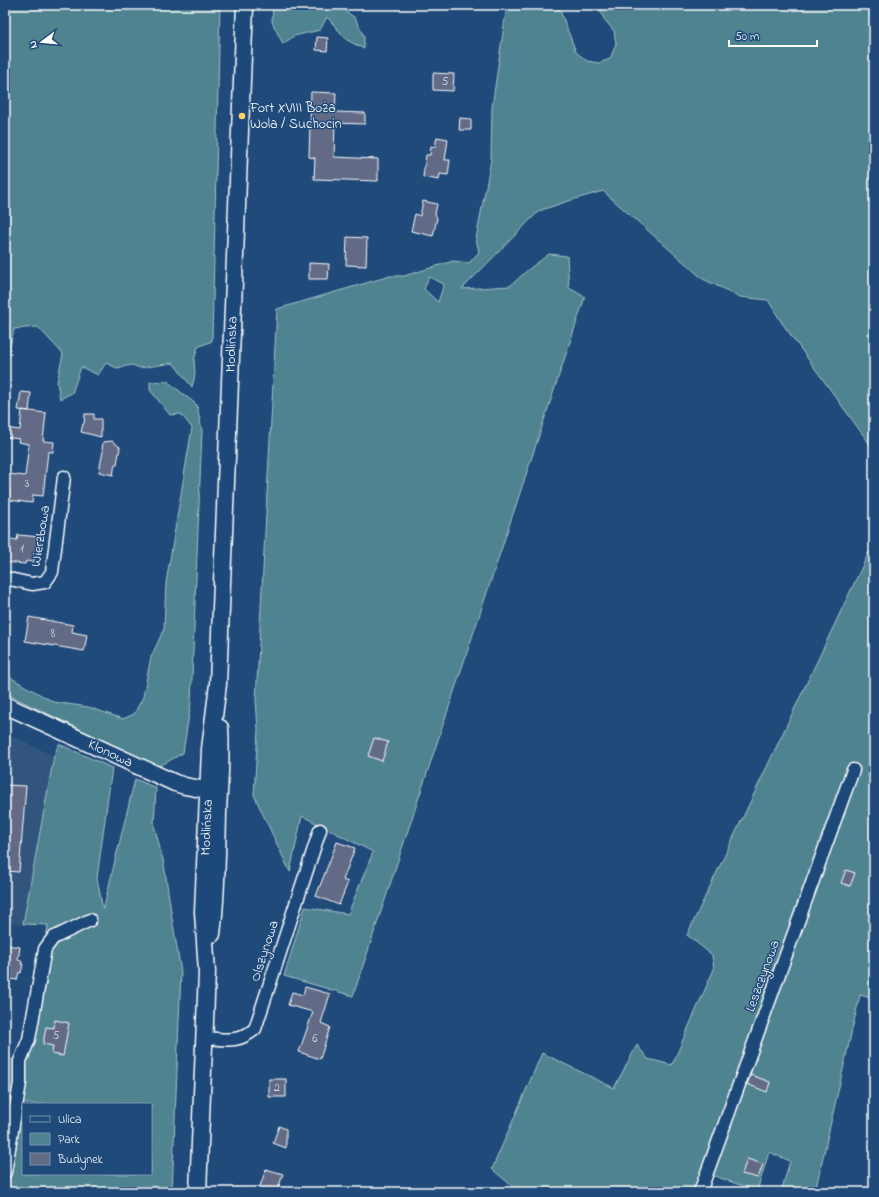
<svg xmlns="http://www.w3.org/2000/svg" width="879" height="1197" font-family="'Indie Flower',sans-serif">
<style>
.built{fill:#33547e}
.green{fill:#508390;stroke:#a8c1c8;fill-rule:evenodd}
.building{fill:#626a86;stroke:#fff}
.lines{fill:none;stroke-linecap:round;stroke-linejoin:round}
.street-casing{stroke:#fff;stroke-width:15}
.secondary-casing{stroke:#fff;stroke-width:19}
.street{stroke:#1f4a7a;stroke-width:12}
.secondary{stroke:#1f4a7a;stroke-width:16}
.poi-dot{fill:#ffd166;stroke:#1f4a7a;stroke-width:1.5}
.labels{text-anchor:middle;dominant-baseline:central;stroke-width:3;stroke-linejoin:round;paint-order:stroke}
.number-label{font-size:12px;fill:#d8dae1}
.poi-label{font-size:14px;fill:#fff;stroke:#1f4a7a;text-anchor:start}
.street-label{font-size:14px;fill:#fff;stroke:#1f4a7a}
</style>
<rect width="100%" height="100%" fill="#1f4a7a"/>
<filter id="ink" filterUnits="userSpaceOnUse"><feTurbulence type="fractalNoise" baseFrequency=".025" numOctaves="2"/><feDisplacementMap in="SourceGraphic" scale="8" xChannelSelector="R" yChannelSelector="G"/><feConvolveMatrix kernelMatrix="1 2 1 2 8 2 1 2 1" color-interpolation-filters="sRGB"/></filter>
<g filter="url(#ink)">
<path class="built" d="M 5,733 L 54,756 L 23,924 L 5,923 Z"/>
<path class="green" d="M 5,5 L 220,5 L 212,341 L 198,347 L 194,360 L 195,375 L 192,387 L 173,363 L 140,368 L 132,365 L 117,368 L 106,363 L 98,375 L 81,367 L 72,393 L 60,399 L 57,382 L 63,354 L 38,327 L 14,329 L 9,351 L 7,380 L 5,379 Z
M 273,5 L 337,5 L 355,18 L 364,36 L 364,49 L 347,40 L 327,17 L 320,30 L 294,36 L 283,44 L 272,22 Z
M 507,5 L 558,5 L 576,52 L 587,61 L 599,63 L 610,59 L 616,44 L 614,31 L 604,19 L 598,5 L 874,5 L 874,450 L 782,323 L 768,300 L 740,297 L 703,279 L 603,191 L 565,202 L 539,211 L 462,289 L 510,286 L 529,269 L 549,254 L 567,256 L 569,288 L 585,297 L 353,996 L 284,976 L 305,907 L 348,914 L 373,852 L 302,816 L 290,872 L 254,795 L 258,729 L 256,700 L 277,309 L 390,276 L 404,276 L 453,261 L 469,263 L 479,252 L 476,239 L 491,160 L 492,107 ZM 429,277 L 444,284 L 438,302 L 424,289 Z
M 167,381 L 197,405 L 202,431 L 191,702 L 183,753 L 158,767 L 5,693 L 5,674 L 23,685 L 54,702 L 88,707 L 123,719 L 134,714 L 143,697 L 151,657 L 164,629 L 166,583 L 192,428 L 181,414 L 170,415 L 150,390 L 150,382 Z
M 869,552 L 874,554 L 874,999 L 860,995 L 815,1192 L 781,1192 L 790,1161 L 769,1152 L 757,1191 L 709,1174 L 702,1192 L 519,1192 L 492,1169 L 542,1053 L 614,1088 L 637,1045 L 648,1059 L 672,1065 L 714,969 L 712,955 L 687,935 Z
M 59,744 L 112,768 L 97,878 L 103,910 L 135,779 L 156,788 L 154,825 L 164,864 L 172,918 L 181,972 L 172,1192 L 5,1192 L 5,1059 L 18,1060 L 29,1060 L 48,925 L 23,924 L 54,756 ZM 23,1104 L 151,1104 L 151,1174 L 23,1174 Z"/>
<path class="building" d="M 317,37 L 328,38 L 327,51 L 316,50 Z
M 433,73 L 454,74 L 453,91 L 433,90 Z
M 311,92 L 336,93 L 335,112 L 365,113 L 365,124 L 335,123 L 334,157 L 378,159 L 378,181 L 314,179 L 315,158 L 309,157 Z
M 460,118 L 471,119 L 471,130 L 459,130 Z
M 437,137 L 448,139 L 445,160 L 450,160 L 448,175 L 440,174 L 439,180 L 423,177 L 426,155 L 430,155 L 431,146 L 435,147 Z
M 423,201 L 437,204 L 435,214 L 437,218 L 433,236 L 411,231 L 415,214 L 420,216 Z
M 347,237 L 367,238 L 366,266 L 346,265 Z
M 309,263 L 329,264 L 328,279 L 309,279 Z
M 21,392 L 31,393 L 29,411 L 18,410 Z
M 22,410 L 46,413 L 43,441 L 54,442 L 53,452 L 48,452 L 43,496 L 33,495 L 32,503 L 9,500 L 10,490 L 7,490 L 9,474 L 25,476 L 29,444 L 18,442 L 19,439 L 5,437 L 5,428 L 20,430 Z
M 85,414 L 94,414 L 94,419 L 101,419 L 101,437 L 81,432 L 83,424 L 84,424 Z
M 112,441 L 120,447 L 117,464 L 115,464 L 113,475 L 99,472 L 103,451 L 102,449 L 103,442 Z
M 18,535 L 41,537 L 38,557 L 34,556 L 34,562 L 26,561 L 25,564 L 5,562 L 5,538 L 17,540 Z
M 29,617 L 73,625 L 72,632 L 87,635 L 84,651 L 25,641 Z
M 374,738 L 388,742 L 382,761 L 368,756 Z
M 5,785 L 26,786 L 19,872 L 5,871 Z
M 337,842 L 355,848 L 343,880 L 348,882 L 339,905 L 316,896 Z
M 846,870 L 855,873 L 850,886 L 841,883 Z
M 6,945 L 20,947 L 18,960 L 22,961 L 21,964 L 23,964 L 21,973 L 19,972 L 17,980 L 5,978 L 5,951 Z
M 305,987 L 330,994 L 321,1023 L 330,1027 L 320,1059 L 299,1052 L 313,1012 L 288,1005 L 292,992 L 303,995 Z
M 55,1020 L 69,1023 L 63,1056 L 52,1054 L 53,1046 L 43,1044 L 46,1027 L 54,1028 Z
M 751,1075 L 770,1082 L 767,1092 L 747,1084 Z
M 269,1079 L 286,1079 L 286,1097 L 269,1097 Z
M 279,1126 L 286,1129 L 286,1148 L 273,1143 Z
M 747,1159 L 763,1164 L 758,1178 L 742,1174 Z
M 266,1169 L 283,1174 L 277,1192 L 267,1192 L 259,1189 Z"/>
<g class="lines">
<defs>
<path id="street" d="M 5,578 L 32,584 L 45,582 L 52,572 L 64,477
M 204,1038 C 227,1039 236,1044 255,1029 L 320,830
M 5,1172 L 20,1083 L 20,1061 L 29,1039 L 45,949 L 53,938 L 90,920
M 700,1192 L 853,770"/>
<g id="secondary">
<path id="s1" d="M 5,705 L 175,783 L 185,786 L 217,792"/>
<path d="M 212,934 C 217,894 217,854 218,814 C 219,785 222,757 220,728"/>
<path id="s2" d="M 198,1192 L 207,972 L 203,912 L 210,749 L 218,684 L 245,5"/>
</g>
</defs>
<use href="#street" class="street-casing"/>
<use href="#secondary" class="secondary-casing"/>
<use href="#street" class="street"/>
<use href="#secondary" class="secondary"/>
</g>
</g>
<circle class="poi-dot" cx="242" cy="116" r="4"/>
<g class="labels">
<g class="number-label">
<text x="445" y="82">5</text>
<text x="27" y="484">3</text>
<text x="22" y="549">1</text>
<text x="53" y="634">8</text>
<text x="56" y="1036">5</text>
<text x="315" y="1039">6</text>
<text x="277" y="1088">2</text>
</g>
<g class="poi-label">
<text x="250" y="108">Fort XVIII Boża<tspan x="250" dy="16">Wola / Suchocin</tspan></text>
</g>
<g class="street-label">
<text stroke="none"><textPath href="#s2" startOffset="849">Modlińska</textPath></text>
<text transform="translate(41 536) rotate(-81)">Wierzbowa</text>
<text stroke="none"><textPath href="#s1" startOffset="116">Klonowa</textPath></text>
<text stroke="none"><textPath href="#s2" startOffset="365">Modlińska</textPath></text>
<text transform="translate(265 951) rotate(-72)">Olszynowa</text>
<text transform="translate(763 976) rotate(-70)">Leszczynowa</text>
</g>
</g>
<rect width="879" height="1197" fill="none" stroke="#1f4a7a" stroke-width="20"/>
<rect x="10" y="10" width="859" height="1177" fill="none" stroke="#fff" stroke-width="1.5" filter="url(#ink)"/>
<rect x="22" y="1103" width="130" height="72" fill="#1f4a7a" stroke="#7992af"/>
<rect x="30" y="1116" width="20" height="6" fill="#1f4a7a" stroke="#7992af"/>
<text x="58" y="1123" font-size="12" fill="#ffffff">Ulica</text>
<rect x="30" y="1133" width="20" height="12" fill="#508390" stroke="#7992af"/>
<text x="58" y="1143" font-size="12" fill="#ffffff">Park</text>
<rect x="30" y="1153" width="20" height="12" fill="#626a86" stroke="#7992af"/>
<text x="58" y="1163" font-size="12" fill="#ffffff">Budynek</text>
<g transform="translate(42 42) rotate(254)" stroke="#1f4a7a" stroke-width="3" paint-order="stroke">
<path d="M0-3L7 15L0 10L-7 15Z" fill="#ffffff"/>
<text y="-6" font-size="11" font-weight="bold" text-anchor="middle" fill="#ffffff">N</text>
</g>
<path d="M729 40v6h88v-6" fill="none" stroke="#ffffff" stroke-width="2"/>
<text x="735" y="40" font-size="12" fill="#ffffff" stroke="#1f4a7a" stroke-width="3" paint-order="stroke">50 m</text>
</svg>
